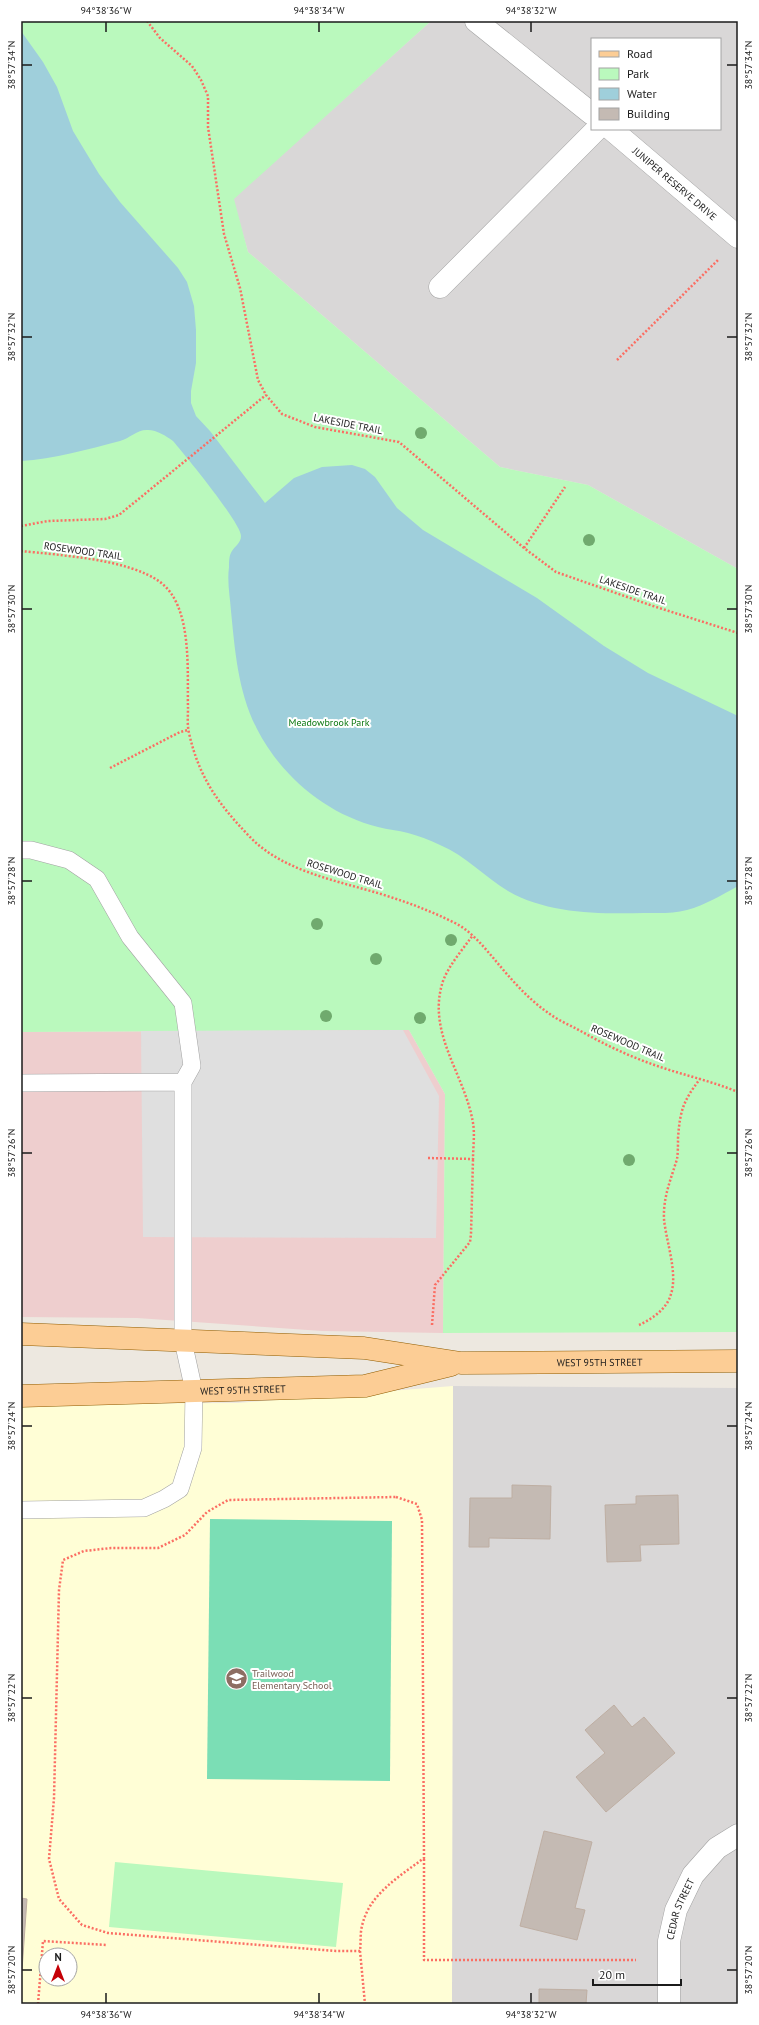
<svg xmlns="http://www.w3.org/2000/svg" width="759" height="2025" font-family="'PT Sans',sans-serif">
<style>
.residential{fill:#d9d7d7;fill-rule:evenodd}
.commercial{fill:#eecece}
.education{fill:#fffed6;fill-rule:evenodd}
.park{fill:#baf9bd}
.pitch{fill:#7bdeb5}
.parking{fill:#dfdfdf}
.water{fill:#9fcfdb}
.building{fill:#c4bab3;stroke:#beaea2}
.lines{fill:none;stroke-linecap:round;stroke-linejoin:round}
.service-casing{stroke:#a2a2a2;stroke-width:18}
.minor-casing{stroke:#a2a2a2;stroke-width:23}
.primary-casing{stroke:#915d00;stroke-width:23}
.path{stroke:#fb6e63;stroke-width:2.5;stroke-dasharray:2 2;stroke-linecap:butt}
.service{stroke:#fff;stroke-width:17}
.minor{stroke:#fff;stroke-width:22}
.primary{stroke:#fccd95;stroke-width:22}
.tree{fill:#70aa6e}
.ticks{fill:none;stroke:#1b1b1b;stroke-width:1.5}
.labels{text-anchor:middle;dominant-baseline:central;stroke-width:4;stroke-linejoin:round;paint-order:stroke}
.street-label{font-size:10px;fill:#1b1b1b;stroke:#fff}
.park-label{font-size:10px;fill:#0a7710;stroke:#fff}
.education-label{font-size:10px;fill:#785e54;stroke:#fff;text-anchor:start}
.neatline{fill:none;stroke:#1b1b1b;stroke-width:1.5}
.ticks-label{font-size:10px;text-anchor:middle;fill:#1b1b1b}
</style>
<rect width="100%" height="100%" fill="#ede8e0"/>
<path class="residential" d="M 431,21 L 738,21 L 738,569 L 588,485 L 500,467 L 248,252 L 233,199 ZM 592,39 L 720,39 L 720,129 L 592,129 Z
M 453,1386 L 738,1388 L 738,2004 L 452,2004 Z"/>
<path class="commercial" d="M 409,1030 L 445,1094 L 443,1333 L 322,1331 L 137,1318 L 21,1317 L 21,1032 Z"/>
<path class="education" d="M 453,1386 L 452,2004 L 21,2004 L 21,1404 L 238,1403 ZM 46,1955 L 70,1955 L 70,1979 L 46,1979 Z"/>
<path class="park" d="M 21,21 L 431,21 L 234,199 L 248,252 L 500,467 L 588,485 L 738,569 L 738,1332 L 443,1333 L 445,1094 L 409,1030 L 21,1032 Z
M 115,1862 L 343,1883 L 336,1947 L 109,1927 Z"/>
<path class="pitch" d="M 210,1519 L 392,1521 L 390,1781 L 207,1779 Z"/>
<path class="parking" d="M 403,1030 L 439,1096 L 436,1238 L 143,1237 L 141,1031 Z"/>
<path class="water" d="M 21,31 L 43,62 L 57,87 L 73,131 L 99,174 L 120,202 L 178,268 L 187,282 L 194,306 L 196,330 L 196,363 L 191,391 L 191,403 L 196,416 L 210,431 L 265,503 L 294,478 L 322,467 L 352,465 L 365,469 L 375,477 L 397,508 L 423,530 L 537,598 L 604,646 L 648,673 L 738,716 L 738,886 C 722,895 705,905 687,910 C 673,914 658,913 644,913 C 599,914 548,914 508,891 C 485,877 466,856 440,845 C 430,840 419,836 408,833 C 398,830 388,830 378,827 C 326,814 281,776 257,729 C 238,692 235,651 231,611 C 230,597 227,582 229,567 C 229,562 229,555 232,551 C 235,546 241,543 241,536 C 241,523 185,455 173,441 C 166,436 157,430 148,430 C 138,429 130,438 120,441 C 90,449 53,459 21,461 Z"/>
<path class="building" d="M 512,1485 L 551,1486 L 550,1539 L 489,1538 L 489,1547 L 469,1547 L 470,1498 L 512,1498 Z
M 678,1495 L 679,1544 L 640,1545 L 641,1561 L 607,1562 L 605,1505 L 636,1504 L 636,1496 Z
M 614,1705 L 632,1727 L 644,1717 L 675,1753 L 606,1812 L 576,1777 L 605,1753 L 585,1730 Z
M 544,1831 L 592,1842 L 575,1908 L 585,1910 L 577,1940 L 520,1926 Z
M 21,1898 L 27,1899 L 22,1970 L 21,1970 Z
M 539,1989 L 587,1990 L 586,2004 L 539,2004 Z"/>
<g class="lines">
<defs>
<path id="service" d="M 21,850 L 31,850 L 69,860 L 97,879 L 130,937 L 183,1003 L 192,1066 L 183,1082
M 21,1083 L 183,1082 L 183,1341 L 194,1391 L 193,1448 L 180,1489 L 164,1499 L 144,1508 L 21,1510"/>
<g id="minor">
<path d="M 476,21 L 592,114"/>
<path id="s1" d="M 611,129 L 738,237"/>
<path d="M 440,287 L 597,129"/>
<path id="s2" d="M 669,2004 L 669,1941 L 676,1910 L 693,1875 L 717,1848 L 738,1835"/>
</g>
<g id="primary">
<path id="s3" d="M 21,1334 L 364,1348 L 461,1363 L 738,1361"/>
<path id="s4" d="M 21,1396 L 365,1386 L 451,1365"/>
</g>
</defs>
<use href="#service" class="service-casing"/>
<use href="#minor" class="minor-casing"/>
<use href="#primary" class="primary-casing"/>
<path class="path" d="M 147,21 L 160,38 L 192,66 L 201,80 L 208,96 L 208,127 L 224,234 L 240,288 L 258,380 L 266,395 L 282,414 L 315,427 L 399,442 L 524,548 L 556,572 L 653,606 L 738,633
M 617,360 L 719,259
M 21,526 L 48,521 L 105,519 L 119,515 L 266,395
M 524,548 L 565,487
M 21,551 C 59,555 129,559 160,582 C 193,606 187,671 188,708 C 188,716 187,725 189,733 C 199,778 219,805 251,838 C 283,871 338,881 381,894 C 407,902 431,911 455,923 C 471,931 483,946 495,960 C 510,978 527,998 547,1012 C 556,1019 567,1024 577,1029 C 600,1042 624,1054 649,1063 C 678,1074 709,1080 738,1092
M 110,768 L 180,732 L 188,730
M 428,1158 L 473,1159 C 473,1148 475,1134 473,1123 C 465,1074 426,1033 443,981 C 449,965 463,949 473,935
M 432,1325 L 435,1285 L 470,1242 L 471,1234 L 473,1159
M 639,1325 C 652,1319 667,1309 671,1294 C 678,1273 666,1241 664,1219 C 663,1197 671,1179 677,1159 C 678,1153 678,1145 678,1138 C 680,1111 683,1101 700,1079
M 396,1497 L 417,1504 L 422,1520 L 424,1858 C 399,1877 369,1894 362,1926 C 360,1933 361,1943 360,1951 L 336,1951 L 108,1933 L 82,1925 L 59,1899 L 49,1859 L 54,1798 L 59,1590 L 63,1560 L 84,1551 L 111,1548 L 158,1548 L 185,1535 L 207,1512 L 228,1500 Z
M 424,1859 L 424,1960 L 636,1960
M 360,1951 L 365,2004
M 38,2004 L 43,1941 L 107,1945"/>
<use href="#service" class="service"/>
<use href="#minor" class="minor"/>
<use href="#primary" class="primary"/>
</g>
<g class="tree">
<circle cx="421" cy="433" r="6"/>
<circle cx="589" cy="540" r="6"/>
<circle cx="317" cy="924" r="6"/>
<circle cx="451" cy="940" r="6"/>
<circle cx="376" cy="959" r="6"/>
<circle cx="326" cy="1016" r="6"/>
<circle cx="420" cy="1018" r="6"/>
<circle cx="629" cy="1160" r="6"/>
</g>
<path class="ticks" d="M 106,22 L 106,32M 319,22 L 319,32M 531,22 L 531,32M 22,65 L 32,65M 727,65 L 737,65M 22,337 L 32,337M 727,337 L 737,337M 22,609 L 32,609M 727,609 L 737,609M 22,881 L 32,881M 727,881 L 737,881M 22,1153 L 32,1153M 727,1153 L 737,1153M 22,1426 L 32,1426M 727,1426 L 737,1426M 22,1698 L 32,1698M 727,1698 L 737,1698M 22,1970 L 32,1970M 727,1970 L 737,1970M 106,1993 L 106,2003M 319,1993 L 319,2003M 531,1993 L 531,2003"/>
<defs>
<symbol id="school-disc" viewBox="-11 -11 22 22"><circle r="9.5" fill="#8d6e63" stroke="#fff"/><path d="M0-5L7-2L0 1L-7-2ZM-4 1L0 2.5L4 1V4Q0 6-4 4Z" fill="#fff"/></symbol>
</defs>
<g fill-rule="evenodd">
<use href="#school-disc" x="224" y="1666" width="25" height="25"/>
</g>
<g class="labels">
<g class="street-label">
<text stroke="none"><textPath href="#s1" startOffset="84">JUNIPER RESERVE DRIVE</textPath></text>
<text transform="translate(348 424) rotate(11)">LAKESIDE TRAIL</text>
<text transform="translate(83 551) rotate(8)">ROSEWOOD TRAIL</text>
<text transform="translate(633 590) rotate(19)">LAKESIDE TRAIL</text>
<text transform="translate(345 874) rotate(17)">ROSEWOOD TRAIL</text>
<text transform="translate(628 1043) rotate(23)">ROSEWOOD TRAIL</text>
<text stroke="none"><textPath href="#s3" startOffset="580">WEST 95TH STREET</textPath></text>
<text stroke="none"><textPath href="#s4" startOffset="222">WEST 95TH STREET</textPath></text>
<text stroke="none"><textPath href="#s2" startOffset="97">CEDAR STREET</textPath></text>
</g>
<g class="park-label">
<text x="329" y="722">Meadowbrook Park</text>
</g>
<g class="education-label">
<text x="252" y="1673">Trailwood<tspan x="252" dy="12">Elementary School</tspan></text>
</g>
</g>
<rect width="759" height="2025" fill="none" stroke="#ffffff" stroke-width="44"/>
<rect x="591" y="38" width="130" height="92" fill="#ffffff" stroke="#a4a4a4"/>
<rect x="599" y="51" width="20" height="6" fill="#fccd95" stroke="#a4a4a4"/>
<text x="627" y="58" font-size="12" fill="#1b1b1b">Road</text>
<rect x="599" y="68" width="20" height="12" fill="#baf9bd" stroke="#a4a4a4"/>
<text x="627" y="78" font-size="12" fill="#1b1b1b">Park</text>
<rect x="599" y="88" width="20" height="12" fill="#9fcfdb" stroke="#a4a4a4"/>
<text x="627" y="98" font-size="12" fill="#1b1b1b">Water</text>
<rect x="599" y="108" width="20" height="12" fill="#c4bab3" stroke="#a4a4a4"/>
<text x="627" y="118" font-size="12" fill="#1b1b1b">Building</text>
<g transform="translate(58 1967)"><circle r="19" fill="#ffffff" stroke="#a4a4a4"/>
<path d="M0-3L7 15L0 10L-7 15Z" fill="#c50006"/>
<text y="-6" font-size="11" font-weight="bold" text-anchor="middle" fill="#1b1b1b">N</text>
</g>
<path d="M593 1979v6h88v-6" fill="none" stroke="#1b1b1b" stroke-width="2"/>
<text x="599" y="1979" font-size="12" fill="#1b1b1b" stroke="#ffffff" stroke-width="3" paint-order="stroke">20 m</text>
<rect x="22" y="22" width="715" height="1981" class="neatline"/>
<g class="ticks-label">
<text x="106" y="14">94°38'36"W</text>
<text x="319" y="14">94°38'34"W</text>
<text x="531" y="14">94°38'32"W</text>
<text transform="translate(11 65) rotate(-90)" y="4">38°57'34"N</text>
<text transform="translate(748 65) rotate(-90)" y="4">38°57'34"N</text>
<text transform="translate(11 337) rotate(-90)" y="4">38°57'32"N</text>
<text transform="translate(748 337) rotate(-90)" y="4">38°57'32"N</text>
<text transform="translate(11 609) rotate(-90)" y="4">38°57'30"N</text>
<text transform="translate(748 609) rotate(-90)" y="4">38°57'30"N</text>
<text transform="translate(11 881) rotate(-90)" y="4">38°57'28"N</text>
<text transform="translate(748 881) rotate(-90)" y="4">38°57'28"N</text>
<text transform="translate(11 1153) rotate(-90)" y="4">38°57'26"N</text>
<text transform="translate(748 1153) rotate(-90)" y="4">38°57'26"N</text>
<text transform="translate(11 1426) rotate(-90)" y="4">38°57'24"N</text>
<text transform="translate(748 1426) rotate(-90)" y="4">38°57'24"N</text>
<text transform="translate(11 1698) rotate(-90)" y="4">38°57'22"N</text>
<text transform="translate(748 1698) rotate(-90)" y="4">38°57'22"N</text>
<text transform="translate(11 1970) rotate(-90)" y="4">38°57'20"N</text>
<text transform="translate(748 1970) rotate(-90)" y="4">38°57'20"N</text>
<text x="106" y="2018">94°38'36"W</text>
<text x="319" y="2018">94°38'34"W</text>
<text x="531" y="2018">94°38'32"W</text>
</g>
</svg>
